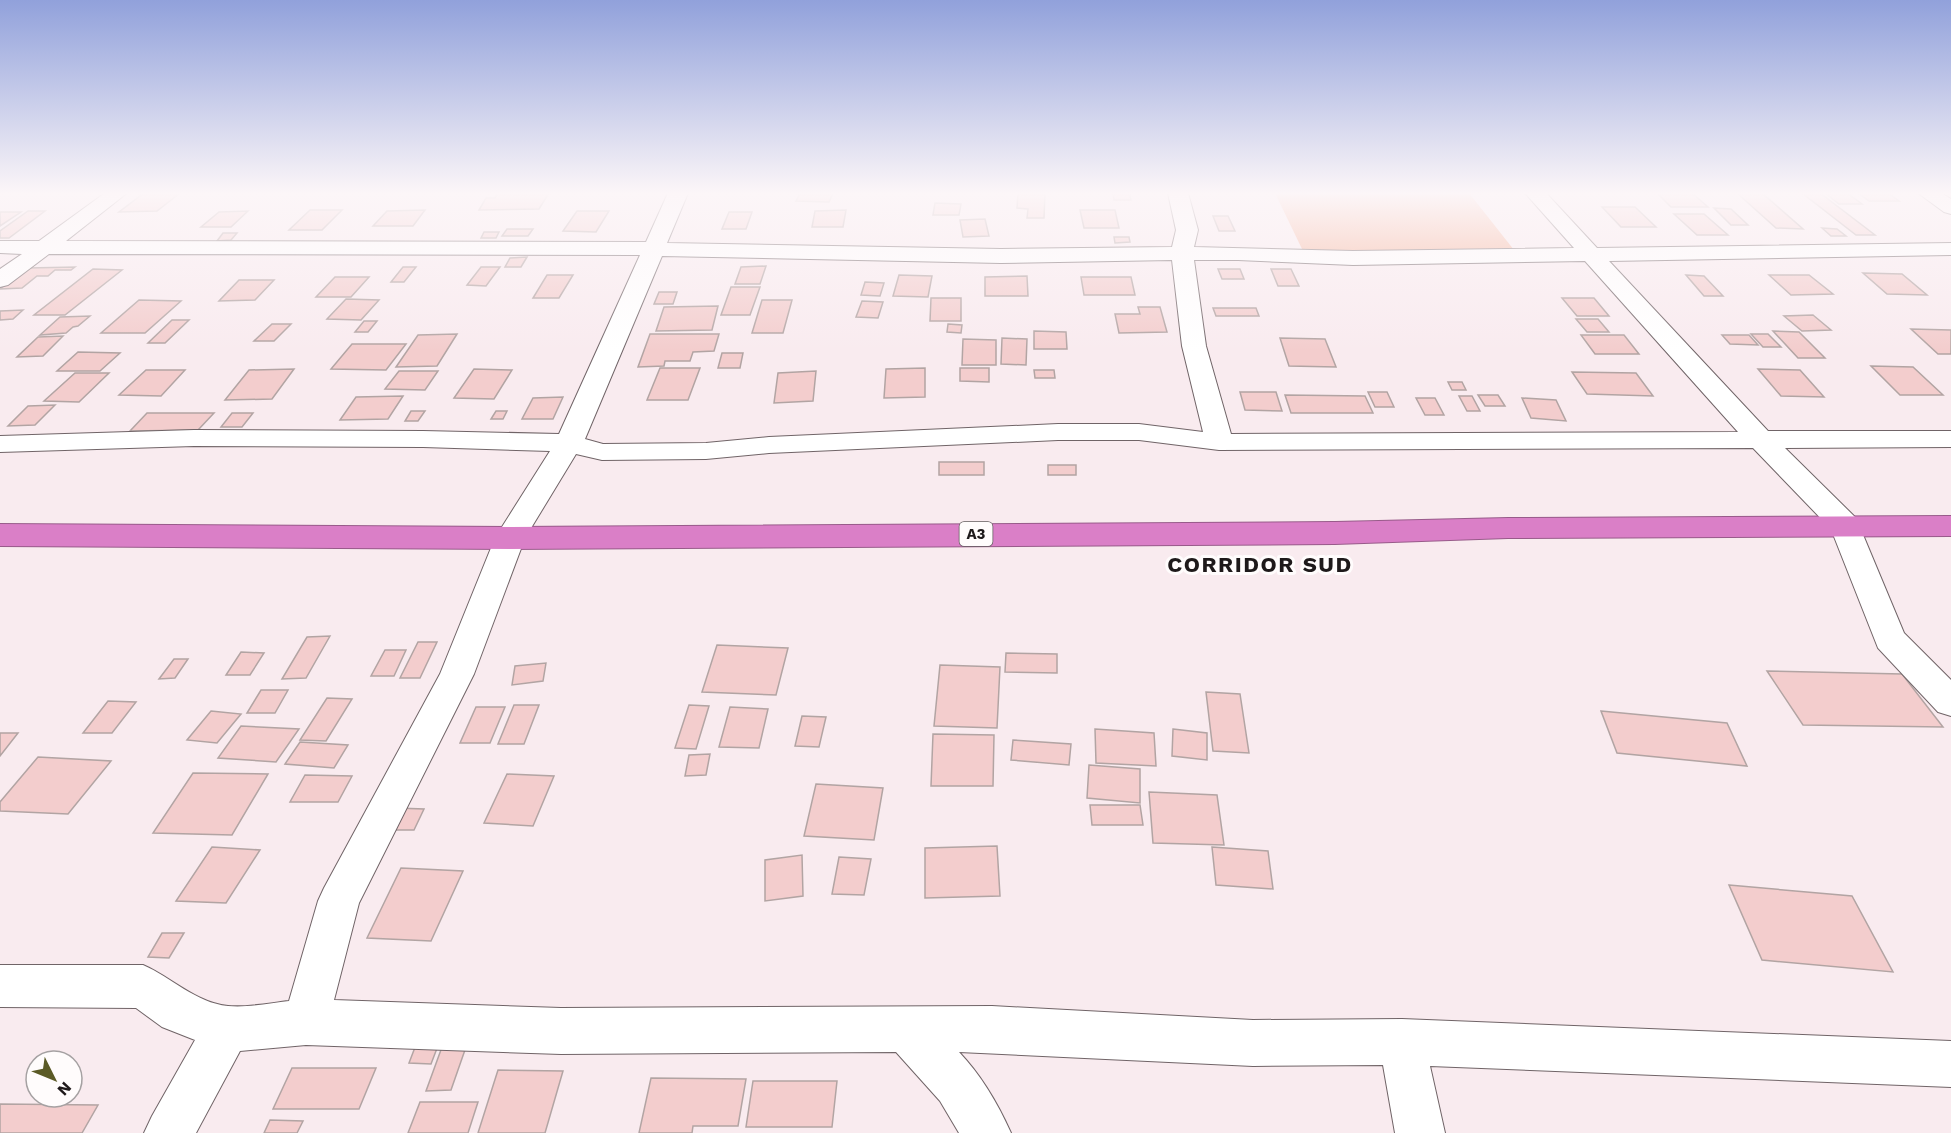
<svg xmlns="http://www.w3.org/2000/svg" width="1951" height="1133" font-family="'Work Sans',sans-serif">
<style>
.green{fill:#f5b39a}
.building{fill:#f3cdcd;stroke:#b2a4a3;stroke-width:1.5}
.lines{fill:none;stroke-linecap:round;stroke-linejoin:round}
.minor-casing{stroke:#706467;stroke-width:2}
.highway-casing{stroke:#985b8a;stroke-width:2}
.minor{fill:#fff;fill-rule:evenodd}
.highway{fill:#da7fc7;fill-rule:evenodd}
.labels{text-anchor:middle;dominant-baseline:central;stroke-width:6;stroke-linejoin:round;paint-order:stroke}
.shield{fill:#fffcfc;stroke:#625d5e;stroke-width:1.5}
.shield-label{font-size:15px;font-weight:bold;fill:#1e191a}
.district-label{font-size:22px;font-weight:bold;letter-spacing:1.5px;fill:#1e191a;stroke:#fffcfc}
</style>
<rect width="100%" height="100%" fill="#f9ebef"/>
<path class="green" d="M 1275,193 L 1469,193 L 1514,250 L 1303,251 Z"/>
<path class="building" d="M 144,193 L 180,193 L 157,211 L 119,212 Z
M 498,193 L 549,193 L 539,209 L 479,210 L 486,198 L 495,198 Z
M 800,193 L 833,193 L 829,202 L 796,201 Z
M 1018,193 L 1045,193 L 1044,218 L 1027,218 L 1028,209 L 1017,208 Z
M 1113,193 L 1129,193 L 1131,200 L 1114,200 Z
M 1657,193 L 1692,193 L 1708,207 L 1671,207 Z
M 1737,193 L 1762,193 L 1803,229 L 1776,228 Z
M 1802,193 L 1820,193 L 1875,235 L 1856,235 Z
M 1825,193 L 1847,193 L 1862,204 L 1839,204 Z
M 1858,193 L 1888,193 L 1899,201 L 1869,201 Z
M 935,203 L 961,204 L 959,215 L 933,215 Z
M 1602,207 L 1635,207 L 1656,227 L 1621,227 Z
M 1714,208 L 1731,209 L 1748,225 L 1731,225 Z
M 310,210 L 342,210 L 322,230 L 289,230 Z
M 425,210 L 413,226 L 373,226 L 387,211 Z
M 846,210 L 843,227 L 812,227 L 815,211 Z
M 1080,210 L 1115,210 L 1119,228 L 1084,228 Z
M 28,211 L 45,211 L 9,238 L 0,238 L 0,231 Z
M 248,211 L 231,227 L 201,227 L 219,212 Z
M 577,211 L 609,211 L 596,232 L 563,231 Z
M 0,212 L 21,212 L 0,226 Z
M 729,212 L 752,212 L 746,229 L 722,229 Z
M 1674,214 L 1704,214 L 1728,235 L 1697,235 Z
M 1213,216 L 1228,216 L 1235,231 L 1219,231 Z
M 985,219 L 989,236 L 963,237 L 960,220 Z
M 1822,228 L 1837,229 L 1846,236 L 1831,236 Z
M 507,229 L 533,229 L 528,236 L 502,236 Z
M 484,232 L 499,232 L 496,238 L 481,238 Z
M 223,233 L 237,233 L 231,240 L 217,241 Z
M 1114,237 L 1129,237 L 1130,242 L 1115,243 Z
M 527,257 L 521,267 L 505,267 L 510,258 Z
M 766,266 L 760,284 L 735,284 L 741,267 Z
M 75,267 L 71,270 L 55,270 L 48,276 L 37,276 L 22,288 L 0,289 L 27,268 Z
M 403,267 L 416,267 L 404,282 L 391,282 Z
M 481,267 L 500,267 L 486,286 L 467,285 Z
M 93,269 L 122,270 L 65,315 L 34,315 Z
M 1218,269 L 1240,269 L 1244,279 L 1222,279 Z
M 1271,269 L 1291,269 L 1299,286 L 1278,286 Z
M 1863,273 L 1902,274 L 1927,295 L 1887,294 Z
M 547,275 L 573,275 L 559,298 L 533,298 Z
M 899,275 L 932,276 L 928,297 L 893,296 Z
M 1686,275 L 1704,276 L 1723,296 L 1704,296 Z
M 1769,275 L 1809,275 L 1833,294 L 1791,295 Z
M 1027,276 L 1028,296 L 985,296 L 985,277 Z
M 335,277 L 369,277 L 351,297 L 316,297 Z
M 1081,277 L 1131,277 L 1135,295 L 1084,295 Z
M 239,280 L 274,280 L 255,300 L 219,301 Z
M 865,282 L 884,283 L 880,296 L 861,295 Z
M 731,287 L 760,287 L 750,315 L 721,315 Z
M 659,292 L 677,292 L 673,304 L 654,304 Z
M 931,298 L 961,298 L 961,321 L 930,321 Z
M 1562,298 L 1594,298 L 1609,316 L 1577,316 Z
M 346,299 L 379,300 L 361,320 L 327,319 Z
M 139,300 L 181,301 L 145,333 L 101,333 Z
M 762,300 L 792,300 L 783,333 L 752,333 Z
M 862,301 L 883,302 L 878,318 L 856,317 Z
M 718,306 L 712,330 L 656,331 L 664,307 Z
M 1138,307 L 1160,307 L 1167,332 L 1119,333 L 1115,314 L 1140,314 Z
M 1213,308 L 1256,308 L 1259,316 L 1216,316 Z
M 23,310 L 13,319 L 0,320 L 0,311 Z
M 1813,315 L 1831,330 L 1802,331 L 1784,316 Z
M 90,316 L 78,326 L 73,327 L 66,333 L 40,335 L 60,317 Z
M 1576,319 L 1598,319 L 1609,332 L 1587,332 Z
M 172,320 L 189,320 L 165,343 L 148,343 Z
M 364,321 L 377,321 L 368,332 L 355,332 Z
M 272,324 L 291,324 L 274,341 L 254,341 Z
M 948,324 L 962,325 L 961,333 L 947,332 Z
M 1911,329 L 1951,330 L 1951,354 L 1938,354 Z
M 1034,331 L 1066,332 L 1067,349 L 1034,349 Z
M 1773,331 L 1799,332 L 1825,358 L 1798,358 Z
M 457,334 L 437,366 L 396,367 L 418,335 Z
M 650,334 L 719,334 L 714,351 L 693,352 L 690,361 L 665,361 L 664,366 L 638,367 Z
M 1751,334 L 1768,334 L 1781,347 L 1763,347 Z
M 1581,335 L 1624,335 L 1639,354 L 1595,354 Z
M 1722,335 L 1749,335 L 1758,345 L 1730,344 Z
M 63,336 L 43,356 L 17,357 L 38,337 Z
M 1002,338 L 1027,339 L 1026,365 L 1001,364 Z
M 1280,338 L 1325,339 L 1336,367 L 1289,366 Z
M 963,339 L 996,340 L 996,365 L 962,365 Z
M 352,344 L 406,344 L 386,370 L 331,369 Z
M 78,352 L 120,353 L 100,371 L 57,371 Z
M 722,353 L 743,353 L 740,368 L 718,368 Z
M 1871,366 L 1913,367 L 1943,395 L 1900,395 Z
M 660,368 L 700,368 L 688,400 L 647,400 Z
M 925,368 L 925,397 L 884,398 L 886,369 Z
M 960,368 L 989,368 L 989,382 L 960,381 Z
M 294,369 L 272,399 L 225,400 L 249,370 Z
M 474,369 L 512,370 L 494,399 L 454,398 Z
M 1758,369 L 1800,370 L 1824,397 L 1781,396 Z
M 146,370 L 185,370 L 161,396 L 119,395 Z
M 1034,370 L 1054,370 L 1055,378 L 1035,378 Z
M 399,371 L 438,371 L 425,390 L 385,389 Z
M 816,371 L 813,401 L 774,403 L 778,373 Z
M 1572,372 L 1636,373 L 1653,396 L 1587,394 Z
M 75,373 L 109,373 L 79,402 L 44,401 Z
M 1448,382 L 1462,382 L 1466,390 L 1452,390 Z
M 1240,392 L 1276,392 L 1282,411 L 1245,410 Z
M 1368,392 L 1387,392 L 1394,407 L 1375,407 Z
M 1285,395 L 1365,396 L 1373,413 L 1291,413 Z
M 1478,395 L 1498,395 L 1505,406 L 1485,406 Z
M 403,396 L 388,419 L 340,420 L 356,397 Z
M 1459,396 L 1472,396 L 1480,411 L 1467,411 Z
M 563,397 L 553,419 L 522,419 L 533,398 Z
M 1416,398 L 1435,398 L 1444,415 L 1425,415 Z
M 1522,398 L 1556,400 L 1566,421 L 1531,418 Z
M 55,405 L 35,425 L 8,426 L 28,406 Z
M 411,411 L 425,411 L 418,421 L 405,421 Z
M 496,411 L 507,411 L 503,419 L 491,419 Z
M 147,413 L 214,413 L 198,430 L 130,431 Z
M 232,413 L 253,413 L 242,427 L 221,427 Z
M 939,462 L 984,462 L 984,475 L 939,475 Z
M 1048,465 L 1076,465 L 1076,475 L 1048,475 Z
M 330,636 L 306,678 L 282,679 L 307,637 Z
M 418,642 L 437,642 L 420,678 L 400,678 Z
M 717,645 L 788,648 L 776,695 L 702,692 Z
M 385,650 L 406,650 L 394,676 L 371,676 Z
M 241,652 L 264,653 L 250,675 L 226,675 Z
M 1006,653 L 1057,654 L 1057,673 L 1005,672 Z
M 174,659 L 188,659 L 175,678 L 159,679 Z
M 546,663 L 543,681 L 512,685 L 515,666 Z
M 940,665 L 1000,667 L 997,728 L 934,726 Z
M 1767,671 L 1902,674 L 1943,727 L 1803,725 Z
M 261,690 L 288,690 L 275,713 L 247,713 Z
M 1206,692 L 1240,694 L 1249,753 L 1213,751 Z
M 327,698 L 352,699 L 326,741 L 300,740 Z
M 108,701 L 136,702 L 112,733 L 83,733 Z
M 514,705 L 539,705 L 524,744 L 498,744 Z
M 689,705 L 709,706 L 696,749 L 675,748 Z
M 476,707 L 505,707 L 490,743 L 460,743 Z
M 730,707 L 768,709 L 759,748 L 719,747 Z
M 211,711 L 241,714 L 217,743 L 187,740 Z
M 1601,711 L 1727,723 L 1747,766 L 1617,753 Z
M 802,716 L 826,717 L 819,747 L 795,746 Z
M 241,726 L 299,729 L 276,762 L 218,758 Z
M 1095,729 L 1154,733 L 1156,766 L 1096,763 Z
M 1173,729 L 1207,733 L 1207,760 L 1172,756 Z
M 0,733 L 18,733 L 0,756 Z
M 933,734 L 994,735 L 993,786 L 931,786 Z
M 1013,740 L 1071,744 L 1069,765 L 1011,760 Z
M 300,742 L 348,745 L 334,768 L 285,764 Z
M 710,754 L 706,775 L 685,776 L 689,755 Z
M 38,757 L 111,761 L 68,814 L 0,811 L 0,802 Z
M 1089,765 L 1140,769 L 1140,803 L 1087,798 Z
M 193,773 L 268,774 L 232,835 L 153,833 Z
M 507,774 L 554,776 L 533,826 L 484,823 Z
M 305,775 L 352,776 L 338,802 L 290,802 Z
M 816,784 L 883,788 L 874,840 L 804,836 Z
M 1149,792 L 1217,795 L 1224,845 L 1153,843 Z
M 1090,805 L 1140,805 L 1143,825 L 1092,825 Z
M 396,808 L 424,809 L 414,830 L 385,830 Z
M 997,846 L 1000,896 L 925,898 L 925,848 Z
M 212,847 L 260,850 L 226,903 L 176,901 Z
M 1212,847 L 1268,851 L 1273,889 L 1216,885 Z
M 802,855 L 803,896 L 765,901 L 765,860 Z
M 839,857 L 871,859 L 864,895 L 832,894 Z
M 401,868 L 463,871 L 431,941 L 367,938 Z
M 1729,885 L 1852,896 L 1893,972 L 1762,960 Z
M 162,933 L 184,933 L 169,958 L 148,957 Z
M 422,1029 L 444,1030 L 431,1064 L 409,1063 Z
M 442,1047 L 466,1047 L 451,1090 L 426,1091 Z
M 292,1068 L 376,1068 L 359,1109 L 273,1109 Z
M 498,1070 L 563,1071 L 545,1133 L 478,1133 Z
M 651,1078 L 746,1079 L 738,1126 L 693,1126 L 692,1133 L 639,1133 Z
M 753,1081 L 837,1081 L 832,1127 L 746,1127 Z
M 420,1102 L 478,1102 L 468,1133 L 408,1133 Z
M 0,1104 L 98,1105 L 82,1133 L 0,1133 Z
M 270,1120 L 303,1121 L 297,1133 L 264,1133 Z"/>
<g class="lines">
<defs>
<path id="minor" d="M 105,193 L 127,193 L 66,241 L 646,242 L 668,193 L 688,193 L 667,243 L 1001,249 L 1172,247 L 1176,230 L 1168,193 L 1188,193 L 1198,230 L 1194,247 L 1353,251 L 1574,248 L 1525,193 L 1546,193 L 1597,248 L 1951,243 L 1951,255 L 1609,261 L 1768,431 L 1951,431 L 1951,447 L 1785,448 L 1856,518 L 1904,633 L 1951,680 L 1951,716 L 1938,712 L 1878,648 L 1831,529 L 1753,448 L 1219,450 L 1139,440 L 1058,440 L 769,453 L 706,459 L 602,460 L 576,454 L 525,538 L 474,674 L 359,903 L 334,1000 L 561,1008 L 992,1006 L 1253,1020 L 1402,1019 L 1951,1041 L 1951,1087 L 1430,1066 L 1445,1133 L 1395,1133 L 1383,1065 L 1253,1066 L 959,1052 C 981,1075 998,1104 1011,1133 L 959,1133 L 940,1101 L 896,1052 L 561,1054 L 306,1045 L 240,1051 L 196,1133 L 144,1133 L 152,1116 L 195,1040 L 162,1027 L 136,1008 L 0,1007 L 0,965 L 143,965 C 171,977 196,1003 228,1006 C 247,1008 270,1003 289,1001 L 318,901 L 324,888 L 440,674 L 495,538 L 550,451 L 423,447 L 194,446 L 0,452 L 0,436 L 194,430 L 423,431 L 559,434 L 640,255 L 49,254 L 8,285 L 0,287 L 0,269 L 22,254 L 0,253 L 0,241 L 39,241 ZM 662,256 L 1001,263 L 1172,260 L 1182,346 L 1203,432 L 1139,424 L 1058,424 L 769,437 L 706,443 L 603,444 L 585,439 ZM 1194,260 L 1238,260 L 1353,265 L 1585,261 L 1738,432 L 1231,434 L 1206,346 Z
M 1918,193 L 1941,193 L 1951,199 L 1951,214 L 1944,212 Z"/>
<path id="highway" d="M 1951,516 L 1951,536 L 1508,538 L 1335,544 L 510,549 L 0,546 L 0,524 L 510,527 L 1335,522 L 1508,518 Z"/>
</defs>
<use href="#minor" class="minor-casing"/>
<use href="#highway" class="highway-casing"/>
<use href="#minor" class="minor"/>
<use href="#highway" class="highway"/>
</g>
<linearGradient id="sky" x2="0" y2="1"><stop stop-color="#91a1db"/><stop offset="0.55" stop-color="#fcf6f8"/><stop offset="1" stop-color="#fcf6f8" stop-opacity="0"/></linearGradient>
<rect width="1951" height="351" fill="url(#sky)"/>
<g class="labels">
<rect class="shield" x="959.5" y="522" width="33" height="24" rx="4.5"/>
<g class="shield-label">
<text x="976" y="534">A3</text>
</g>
<g class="district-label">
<text x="1260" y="564">CORRIDOR SUD</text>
</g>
</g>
<g transform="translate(54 1079) rotate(133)"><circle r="28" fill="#fffcfc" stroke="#a5a1a2" stroke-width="1.5"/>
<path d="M0-4.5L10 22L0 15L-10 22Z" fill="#5b5a26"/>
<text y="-9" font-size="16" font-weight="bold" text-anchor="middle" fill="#1e191a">N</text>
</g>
</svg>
